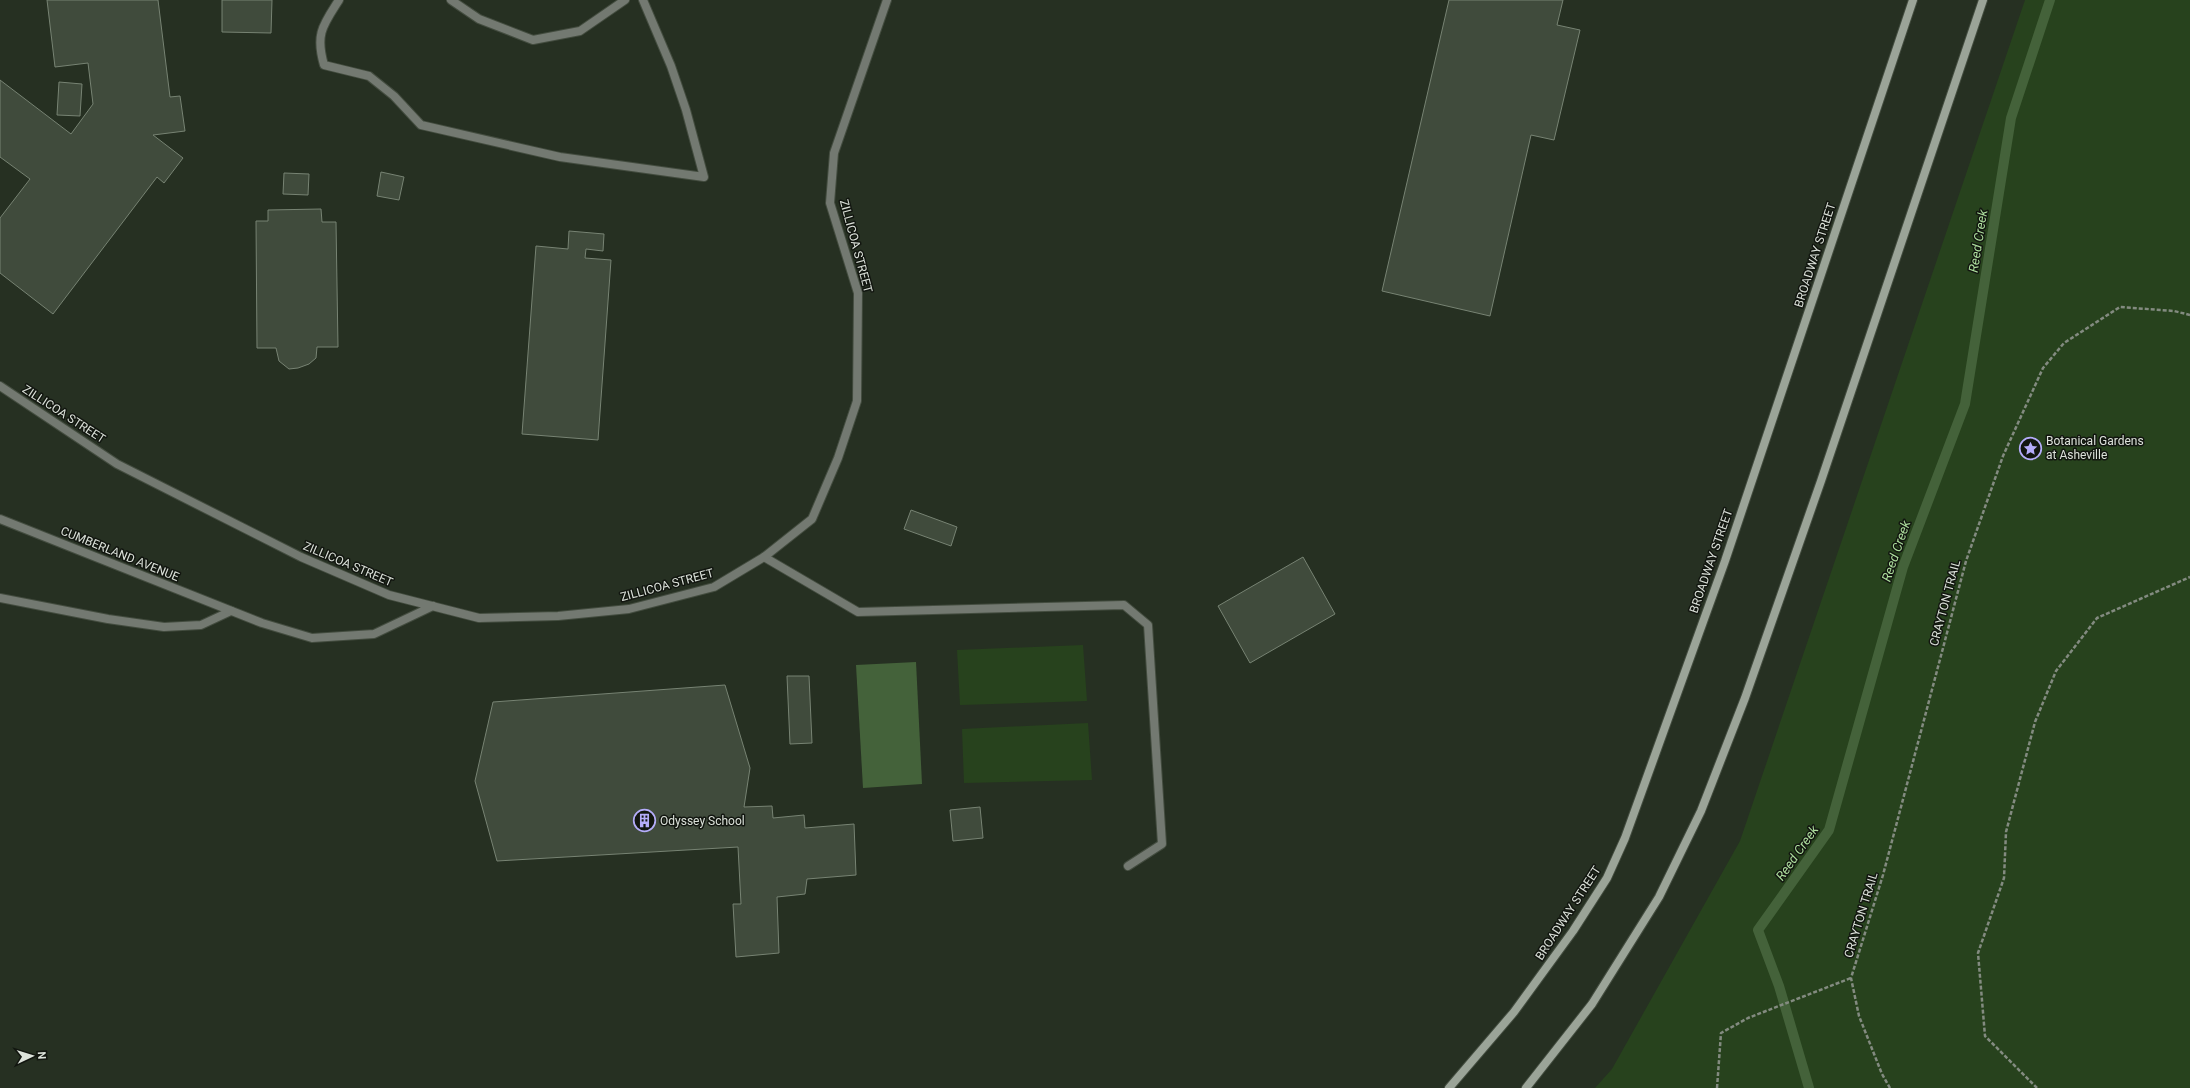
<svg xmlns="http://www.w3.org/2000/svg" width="2190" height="1088" font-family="Roboto,sans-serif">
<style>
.green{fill:#27421d}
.water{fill:#44623a}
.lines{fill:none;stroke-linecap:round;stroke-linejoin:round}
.stream{stroke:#44623a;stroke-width:10}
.building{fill:#404b3c;stroke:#778373}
.service-casing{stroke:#434c3f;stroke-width:10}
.minor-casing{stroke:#434c3f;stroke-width:10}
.secondary-casing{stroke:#434c3f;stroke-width:10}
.path{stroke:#838b80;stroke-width:2.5;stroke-dasharray:4 2;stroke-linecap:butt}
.service{stroke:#737971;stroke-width:8}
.minor{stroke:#737971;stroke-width:8}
.secondary{stroke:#9ba498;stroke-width:8}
.labels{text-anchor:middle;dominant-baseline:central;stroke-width:3;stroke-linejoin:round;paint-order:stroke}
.street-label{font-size:12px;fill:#dce2da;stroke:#121610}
.poi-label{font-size:12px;fill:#dce2da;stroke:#121610;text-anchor:start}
.water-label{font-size:13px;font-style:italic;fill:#aede9e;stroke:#121610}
</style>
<rect width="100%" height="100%" fill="#263022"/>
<path class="green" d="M 2025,0 L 2190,0 L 2190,1088 L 1595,1088 L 1612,1069 L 1740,841 Z
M 1083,645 L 1087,701 L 960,705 L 957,650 Z
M 1088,723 L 1092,780 L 964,783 L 962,729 Z"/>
<path class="water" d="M 916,662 L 922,784 L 863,788 L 856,665 Z"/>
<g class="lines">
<path class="stream" d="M 1809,1088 L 1779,986 L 1758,930 L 1829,830 L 1903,567 L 1965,404 L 2011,118 L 2050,0"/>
</g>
<path class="building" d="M 47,0 L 158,0 L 170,97 L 180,96 L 185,131 L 153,135 L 183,158 L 164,183 L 157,177 L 53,314 L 0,273 L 0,218 L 30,179 L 0,157 L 0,80 L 71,134 L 93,104 L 88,63 L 55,67 Z
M 222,0 L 272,0 L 271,33 L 222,32 Z
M 1449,0 L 1563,0 L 1557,25 L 1580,30 L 1554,140 L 1531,135 L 1490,316 L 1382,291 Z
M 59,82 L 82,84 L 80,116 L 57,115 Z
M 381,172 L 404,177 L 399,200 L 377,196 Z
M 284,173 L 309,174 L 308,195 L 283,194 Z
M 321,209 L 322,222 L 336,222 L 338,347 L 317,347 L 316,358 L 309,364 L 298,368 L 289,369 L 279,361 L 276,348 L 257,348 L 256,221 L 268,221 L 268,210 Z
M 569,231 L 604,234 L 603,251 L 586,249 L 585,258 L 611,260 L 598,440 L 522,434 L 536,246 L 568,249 Z
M 911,510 L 957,527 L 951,546 L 904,529 Z
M 1303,557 L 1335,614 L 1250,663 L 1218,606 Z
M 787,676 L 809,676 L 812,743 L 790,744 Z
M 725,685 L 750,768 L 744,807 L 772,806 L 773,818 L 804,815 L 805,828 L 854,824 L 856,875 L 807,879 L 805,894 L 777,897 L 779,953 L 736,957 L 733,904 L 741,904 L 738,847 L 497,861 L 475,781 L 493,702 Z
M 980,807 L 983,838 L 953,841 L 950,810 Z"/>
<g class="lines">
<defs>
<path id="service" d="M 339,0 C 323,25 315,34 324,65 L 369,76 L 394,96 L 421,125 L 560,157 L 704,177 L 686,110 L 671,66 L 643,0
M 451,0 L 479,19 L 533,40 L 580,31 L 625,0
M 764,557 L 858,612 L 1124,605 L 1148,625 L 1162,844 L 1128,866
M 0,598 L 108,619 L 164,627 L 201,625 L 231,611"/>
<path id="minor" d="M 0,386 L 117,464 L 301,557 L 389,595 L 479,618 L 558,616 L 629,609 L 714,587 L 764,557 L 812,519 L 838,458 L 857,401 L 858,293 L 830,203 L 834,153 L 887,0
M 0,519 L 262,623 L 312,638 L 374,634 L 433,606"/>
<path id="secondary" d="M 1449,1088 L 1514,1012 L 1573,931 L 1607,878 L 1625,838 L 1725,561 L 1913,0
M 1526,1088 L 1592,1004 L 1659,897 L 1701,811 L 1745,698 L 1821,481 L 1983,0"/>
</defs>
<use href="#service" class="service-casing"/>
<use href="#minor" class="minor-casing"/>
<use href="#secondary" class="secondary-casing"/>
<path class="path" d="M 1717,1088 L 1721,1033 L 1748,1018 L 1851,978
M 1890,1088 L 1882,1074 L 1859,1016 L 1851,978 L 1883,875 L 1966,561 L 2003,456 L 2043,368 L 2064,343 L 2120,307 L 2174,311 L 2190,315
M 2037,1088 L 1985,1036 L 1978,953 L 2004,878 L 2006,832 L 2035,722 L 2056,671 L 2097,618 L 2190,577"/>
<use href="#service" class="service"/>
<use href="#minor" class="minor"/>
<use href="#secondary" class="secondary"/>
</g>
<defs>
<symbol id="sight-ring" viewBox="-11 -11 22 22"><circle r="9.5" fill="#121610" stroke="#b4acf9" stroke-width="1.5"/><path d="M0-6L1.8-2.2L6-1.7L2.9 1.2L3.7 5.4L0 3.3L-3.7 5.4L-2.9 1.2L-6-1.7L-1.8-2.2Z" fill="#b4acf9"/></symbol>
<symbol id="building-ring" viewBox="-11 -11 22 22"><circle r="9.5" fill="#121610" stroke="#b4acf9" stroke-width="1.5"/><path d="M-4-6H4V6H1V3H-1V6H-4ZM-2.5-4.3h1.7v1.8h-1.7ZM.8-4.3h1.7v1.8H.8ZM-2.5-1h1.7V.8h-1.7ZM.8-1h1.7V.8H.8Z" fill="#b4acf9"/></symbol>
</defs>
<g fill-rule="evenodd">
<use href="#sight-ring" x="2018" y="436" width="25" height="25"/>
<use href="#building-ring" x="632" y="808" width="25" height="25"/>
</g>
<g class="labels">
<g class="street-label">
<text transform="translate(856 246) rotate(75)">ZILLICOA STREET</text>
<text transform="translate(1815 255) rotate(-72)">BROADWAY STREET</text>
<text transform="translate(64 414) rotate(33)">ZILLICOA STREET</text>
<text transform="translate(120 554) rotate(22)">CUMBERLAND AVENUE</text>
<text transform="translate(1711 561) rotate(-71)">BROADWAY STREET</text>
<text transform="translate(348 564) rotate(23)">ZILLICOA STREET</text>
<text transform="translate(667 585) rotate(-15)">ZILLICOA STREET</text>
<text transform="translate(1945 603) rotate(-75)">CRAYTON TRAIL</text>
<text transform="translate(1568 913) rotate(-57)">BROADWAY STREET</text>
<text transform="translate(1861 915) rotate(-73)">CRAYTON TRAIL</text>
</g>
<g class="poi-label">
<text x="2046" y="441">Botanical Gardens<tspan x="2046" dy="14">at Asheville</tspan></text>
<text x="660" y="821">Odyssey School</text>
</g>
<g class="water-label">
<text transform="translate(1978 241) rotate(-81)">Reed Creek</text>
<text transform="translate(1896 551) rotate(-71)">Reed Creek</text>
<text transform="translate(1797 853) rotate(-55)">Reed Creek</text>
</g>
</g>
<g transform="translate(32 1056) rotate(86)" stroke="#121610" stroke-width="3" paint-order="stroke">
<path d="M0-3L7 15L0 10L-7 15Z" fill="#dce2da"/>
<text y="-6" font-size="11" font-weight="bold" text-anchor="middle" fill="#dce2da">N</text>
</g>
</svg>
